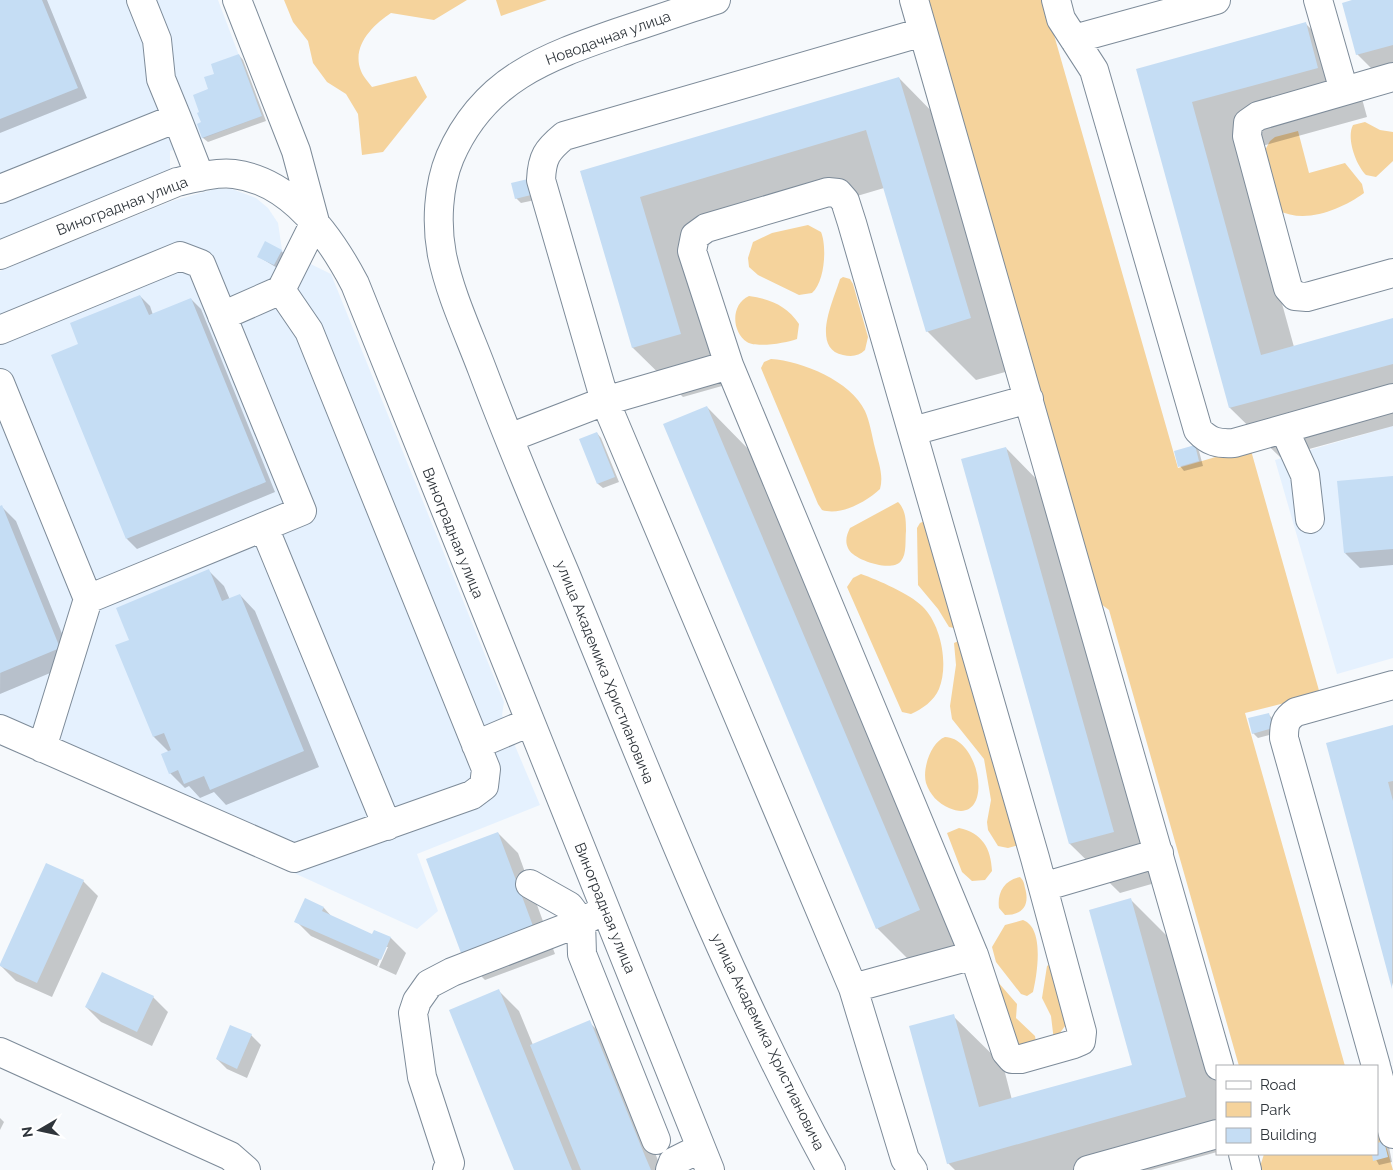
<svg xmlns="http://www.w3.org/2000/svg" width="1393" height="1170" font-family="Raleway,sans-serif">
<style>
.built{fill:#e5f1fe}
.green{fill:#f5d39c}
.shadow{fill:#0003;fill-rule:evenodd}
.building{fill:#c5ddf4}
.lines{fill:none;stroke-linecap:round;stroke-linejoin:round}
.minor-casing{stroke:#7d8b99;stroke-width:30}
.minor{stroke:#fff;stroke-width:28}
.labels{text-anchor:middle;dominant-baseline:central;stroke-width:5;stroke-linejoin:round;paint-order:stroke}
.street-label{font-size:15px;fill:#2f353b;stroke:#fff}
</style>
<rect width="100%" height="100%" fill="#f6f9fc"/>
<path class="built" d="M 0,0 L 218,0 L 262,116 L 170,151 L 170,174 L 0,243 Z
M 215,189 L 232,189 L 256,198 L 268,208 L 278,223 L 282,250 L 331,274 L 504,702 L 502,715 L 540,805 L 417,854 L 438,911 L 417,929 L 0,739 L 0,271 L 172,201 Z
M 1393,426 L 1393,658 L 1337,674 L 1275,460 Z"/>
<path class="green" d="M 284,0 L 467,0 L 434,20 L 391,13 C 373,25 351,46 361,71 C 363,76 368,82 372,87 L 416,76 L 427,97 L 383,152 L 362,155 L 358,114 L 346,94 L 327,82 L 313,63 L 308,41 L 293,22 Z
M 496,0 L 547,0 L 501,16 Z
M 925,0 L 1044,0 L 1178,468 L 1250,447 L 1320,694 L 1245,713 L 1345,1066 L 1239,1066 L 1109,610 L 1101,604 Z
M 1365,122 L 1380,130 L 1393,132 L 1393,161 L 1376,177 L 1366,175 C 1356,165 1346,138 1353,125 Z
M 1298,131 L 1309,173 L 1345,163 L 1362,184 L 1364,193 C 1342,209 1305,225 1278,210 L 1264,152 L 1270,141 L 1275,137 Z
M 808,225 L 821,232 C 827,246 825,282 812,293 L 799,295 L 758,275 L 749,267 L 748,258 L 753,242 L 772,233 Z
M 843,277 L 850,279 L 853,284 L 868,337 L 865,350 C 859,356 852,357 843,355 C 810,348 834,299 840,279 Z
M 749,296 C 771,299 787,306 799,324 L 797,339 C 787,343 756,348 747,342 C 731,331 731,304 749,296 Z
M 771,359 C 802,361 851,381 865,411 C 870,422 872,436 875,448 C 878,461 884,475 880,489 C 866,502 841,516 822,510 L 818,504 L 761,368 L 764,362 Z
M 898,502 C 906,510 906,521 906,531 C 905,540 907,554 901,561 C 892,573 855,560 849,550 C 844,542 847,534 850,528 Z
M 927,520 L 954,628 L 949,627 L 938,609 L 918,585 L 917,528 L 920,523 Z
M 861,574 C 878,580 910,594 922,606 C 941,624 949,664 939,689 C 934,701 922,709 911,714 L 902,712 L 847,587 L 853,578 Z
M 963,639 L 1019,845 L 1008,848 L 998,846 L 988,830 L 987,822 L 991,800 L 984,759 L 952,719 L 950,706 L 956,665 L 954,643 Z
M 945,737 C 982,738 995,828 949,808 C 938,803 930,795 926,783 C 922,769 931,742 945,737 Z
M 959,828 C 982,833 991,848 992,871 L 985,880 L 972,881 L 962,872 L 947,833 Z
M 1020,877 C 1024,881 1024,883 1025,888 C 1030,905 1023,915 1005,915 L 999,908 C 997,893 1004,880 1020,877 Z
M 1023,920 C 1045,928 1037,975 1033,992 L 1027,996 L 1021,994 L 996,962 L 992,947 L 1005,925 Z
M 1052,963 L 1068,1022 L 1054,1041 L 1051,1016 L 1042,998 L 1047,966 Z
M 997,981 L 1017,1004 L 1016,1018 L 1035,1036 L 1036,1042 L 1021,1045 L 1015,1042 Z
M 1379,1122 L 1393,1170 L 1259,1170 L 1264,1154 L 1377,1154 L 1377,1123 Z"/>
<path class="shadow" d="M 0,0 L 47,0 L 87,98 L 0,133 Z
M 1357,0 L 1393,0 L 1393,90 L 1357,54 Z
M 1306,24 L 1355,73 L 1367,117 L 1240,152 L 1294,347 L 1393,320 L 1393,426 L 1280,457 L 1230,408 L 1138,70 Z
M 239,55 L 243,60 L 266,121 L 208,142 L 203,138 L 198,125 L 202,123 L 210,90 Z
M 899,78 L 948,128 L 1020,368 L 976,380 L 927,331 L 884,188 L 689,246 L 729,384 L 683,397 L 633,348 L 581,172 Z
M 527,181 L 535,200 L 521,203 L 516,198 Z
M 281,251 L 286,255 L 279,269 L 259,257 Z
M 140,296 L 150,306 L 153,315 L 191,299 L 201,309 L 275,492 L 137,549 L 127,539 Z
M 707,407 L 756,457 L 969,959 L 926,977 L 877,928 Z
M 597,433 L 601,438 L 619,482 L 603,488 L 598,484 L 581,440 Z
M 1195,447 L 1199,451 L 1203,466 L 1184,471 L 1180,466 Z
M 1006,448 L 1055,498 L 1162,881 L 1120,893 L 1070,844 Z
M 1393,477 L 1393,565 L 1360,568 L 1345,553 Z
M 1,506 L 16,521 L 74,663 L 0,694 Z
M 209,571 L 224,586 L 230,600 L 240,595 L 255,611 L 319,767 L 226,805 L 214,792 L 200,798 L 189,786 L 185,788 L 170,773 L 169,752 L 154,737 L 131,640 Z
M 1268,714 L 1273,719 L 1277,733 L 1258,738 L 1253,733 Z
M 1393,726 L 1393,986 L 1327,744 Z
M 498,833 L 518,853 L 555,954 L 485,980 L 465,960 Z
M 83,881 L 98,896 L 52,997 L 16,981 L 1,966 Z
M 306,900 L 324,908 L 333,918 L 373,935 L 375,931 L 391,938 L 406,953 L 396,975 L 311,936 L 296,921 ZM 385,947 L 388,947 L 379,967 L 377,966 Z
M 1131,900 L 1180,949 L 1217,1081 L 1217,1152 L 1151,1170 L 955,1170 L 948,1163 L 953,1016 L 1003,1065 L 1012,1100 L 1134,1066 Z
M 499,991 L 519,1011 L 533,1045 L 589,1022 L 609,1042 L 662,1170 L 515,1170 Z
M 153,997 L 168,1012 L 152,1046 L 101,1022 L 86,1007 Z
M 251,1035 L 261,1045 L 247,1078 L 227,1069 L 217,1059 Z
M 0,1118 L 4,1122 L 0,1130 Z
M 1384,1142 L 1389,1147 L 1392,1162 L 1379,1165 L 1373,1154 L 1377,1154 L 1377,1144 Z"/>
<path class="building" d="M 0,0 L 42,0 L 78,88 L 0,119 Z
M 1352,0 L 1393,0 L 1393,45 L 1356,55 L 1342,3 Z
M 1306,22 L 1318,68 L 1192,102 L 1261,355 L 1393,318 L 1393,364 L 1229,408 L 1136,69 Z
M 239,54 L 262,116 L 202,138 L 197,124 L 201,122 L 197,113 L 199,112 L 193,95 L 208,89 L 204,77 L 214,74 L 211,64 Z
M 899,77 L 971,318 L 926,332 L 866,130 L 640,197 L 681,334 L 632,348 L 580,171 Z
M 528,179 L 531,195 L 515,199 L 511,183 Z
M 265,241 L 282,250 L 274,265 L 257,257 Z
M 140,295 L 149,315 L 191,298 L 266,482 L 126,539 L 51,355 L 78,344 L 70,323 Z
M 707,406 L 920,910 L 876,929 L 663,424 Z
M 597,432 L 615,477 L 597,484 L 579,439 Z
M 1195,445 L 1199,461 L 1178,467 L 1174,451 Z
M 1006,447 L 1114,832 L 1069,844 L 961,459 Z
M 1393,476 L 1393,549 L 1344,553 L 1337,481 Z
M 2,505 L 60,648 L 0,673 L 0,506 Z
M 209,569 L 222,601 L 240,594 L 304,751 L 210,790 L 204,776 L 184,784 L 178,770 L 169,774 L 161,754 L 171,750 L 164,733 L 153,737 L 115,645 L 129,640 L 116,608 Z
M 1269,713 L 1273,728 L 1252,734 L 1248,718 Z
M 1393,725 L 1393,781 L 1388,782 L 1393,801 L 1392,989 L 1326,743 Z
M 498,832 L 536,934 L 464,961 L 426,859 Z
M 46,863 L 84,880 L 37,983 L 0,966 L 0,964 Z
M 305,898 L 324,907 L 322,911 L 372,934 L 374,930 L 391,937 L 381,960 L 294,922 Z
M 1131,898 L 1186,1097 L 947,1164 L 909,1026 L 954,1014 L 979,1107 L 1132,1065 L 1089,910 Z
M 102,972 L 154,996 L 137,1032 L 85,1007 Z
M 499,989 L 572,1170 L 514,1170 L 449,1010 Z
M 590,1020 L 645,1156 L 651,1170 L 581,1170 L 530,1045 Z
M 230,1025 L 252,1034 L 237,1069 L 216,1059 Z
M 1384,1141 L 1388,1157 L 1373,1161 L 1372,1154 L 1377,1154 L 1377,1143 Z"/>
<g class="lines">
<defs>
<path id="minor" d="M 141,0 L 157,40 L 161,79 L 177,118
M 716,0 C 684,10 653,21 622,31 C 547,57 484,78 450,157 C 438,186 436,224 442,255 C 450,294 468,332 482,369 C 508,438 536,505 565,573 C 648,775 726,979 831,1170
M 914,0 L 1219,1066
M 1056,0 L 1061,19 L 1094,70 L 1198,430 C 1209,442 1218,444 1234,443 L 1393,398
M 1318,0 L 1344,91
M 1074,39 L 1216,0
M 1393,77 L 1258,116 L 1248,123 L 1247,136 L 1288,288 L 1295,296 L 1307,297 L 1393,273
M 0,189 L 177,118 L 200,177
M 828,192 L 838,193 L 845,201 L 852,223 L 1035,858 L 1082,1032 L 1081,1041 L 1074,1044 L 1021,1059 L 1012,1059 L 1006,1052 L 974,955 L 729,365 L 692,251 L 695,236 L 706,228 Z
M 0,255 L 177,182 C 194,178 215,172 234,174 C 291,181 330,236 355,284 L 710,1170
M 222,316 L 281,290 L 315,222 L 296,151 L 237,0
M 0,330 L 180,256 L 201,264 L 302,511 L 88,599 L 0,383
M 1284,429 L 1305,475 L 1310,519
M 913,431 L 1029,399
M 509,438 L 605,401 L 729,365
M 264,527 L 387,826
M 0,729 L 294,858 L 472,795 L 484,786 L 486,769 L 309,331 L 281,290
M 476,745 L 530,722
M 42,748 L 88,599
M 530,884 L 569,906 L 581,922 L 582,954 L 656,1140
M 1043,887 L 1159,853
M 853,988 L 974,955
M 0,1052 L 230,1156 L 246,1170
M 1376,1066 L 1284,738 C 1284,725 1285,719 1296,712 L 1393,685
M 1377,1070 L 1393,1134
M 1243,1154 L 1247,1170
M 447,1170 L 450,1163 L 422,1077 L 413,1013 L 417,1001 L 429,984 L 452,972 L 581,922 L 605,910
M 670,1170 L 673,1162 L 701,1148
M 913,1170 L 905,1159 L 853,988 L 605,401 L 541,180 C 542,157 547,150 564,136 L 923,32
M 1088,1170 L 1217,1134"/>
</defs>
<use href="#minor" class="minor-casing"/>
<use href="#minor" class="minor"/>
</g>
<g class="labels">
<g class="street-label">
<text transform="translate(608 38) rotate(-20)">Новодачная улица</text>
<text transform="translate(122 206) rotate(-21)">Виноградная улица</text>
<text transform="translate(453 533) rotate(68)">Виноградная улица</text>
<text transform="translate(605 672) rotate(68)">улица Академика Христиановича</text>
<text transform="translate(605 908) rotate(68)">Виноградная улица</text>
<text transform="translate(768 1042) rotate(64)">улица Академика Христиановича</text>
</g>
</g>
<rect x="1216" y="1065" width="162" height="90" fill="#ffffff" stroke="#acaeb1"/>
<rect x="1226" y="1081" width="25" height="8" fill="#ffffff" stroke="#acaeb1"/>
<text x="1260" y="1090" font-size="15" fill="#2f353b">Road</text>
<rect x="1226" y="1102" width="25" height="15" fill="#f5d39c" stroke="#acaeb1"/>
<text x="1260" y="1115" font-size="15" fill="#2f353b">Park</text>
<rect x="1226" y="1128" width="25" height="15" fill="#c5ddf4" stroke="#acaeb1"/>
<text x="1260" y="1140" font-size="15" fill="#2f353b">Building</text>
<g transform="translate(40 1130) rotate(261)" stroke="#ffffff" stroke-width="4" paint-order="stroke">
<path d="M0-4L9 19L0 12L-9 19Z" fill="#2f353b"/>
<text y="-8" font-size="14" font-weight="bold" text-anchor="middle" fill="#2f353b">N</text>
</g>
</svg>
